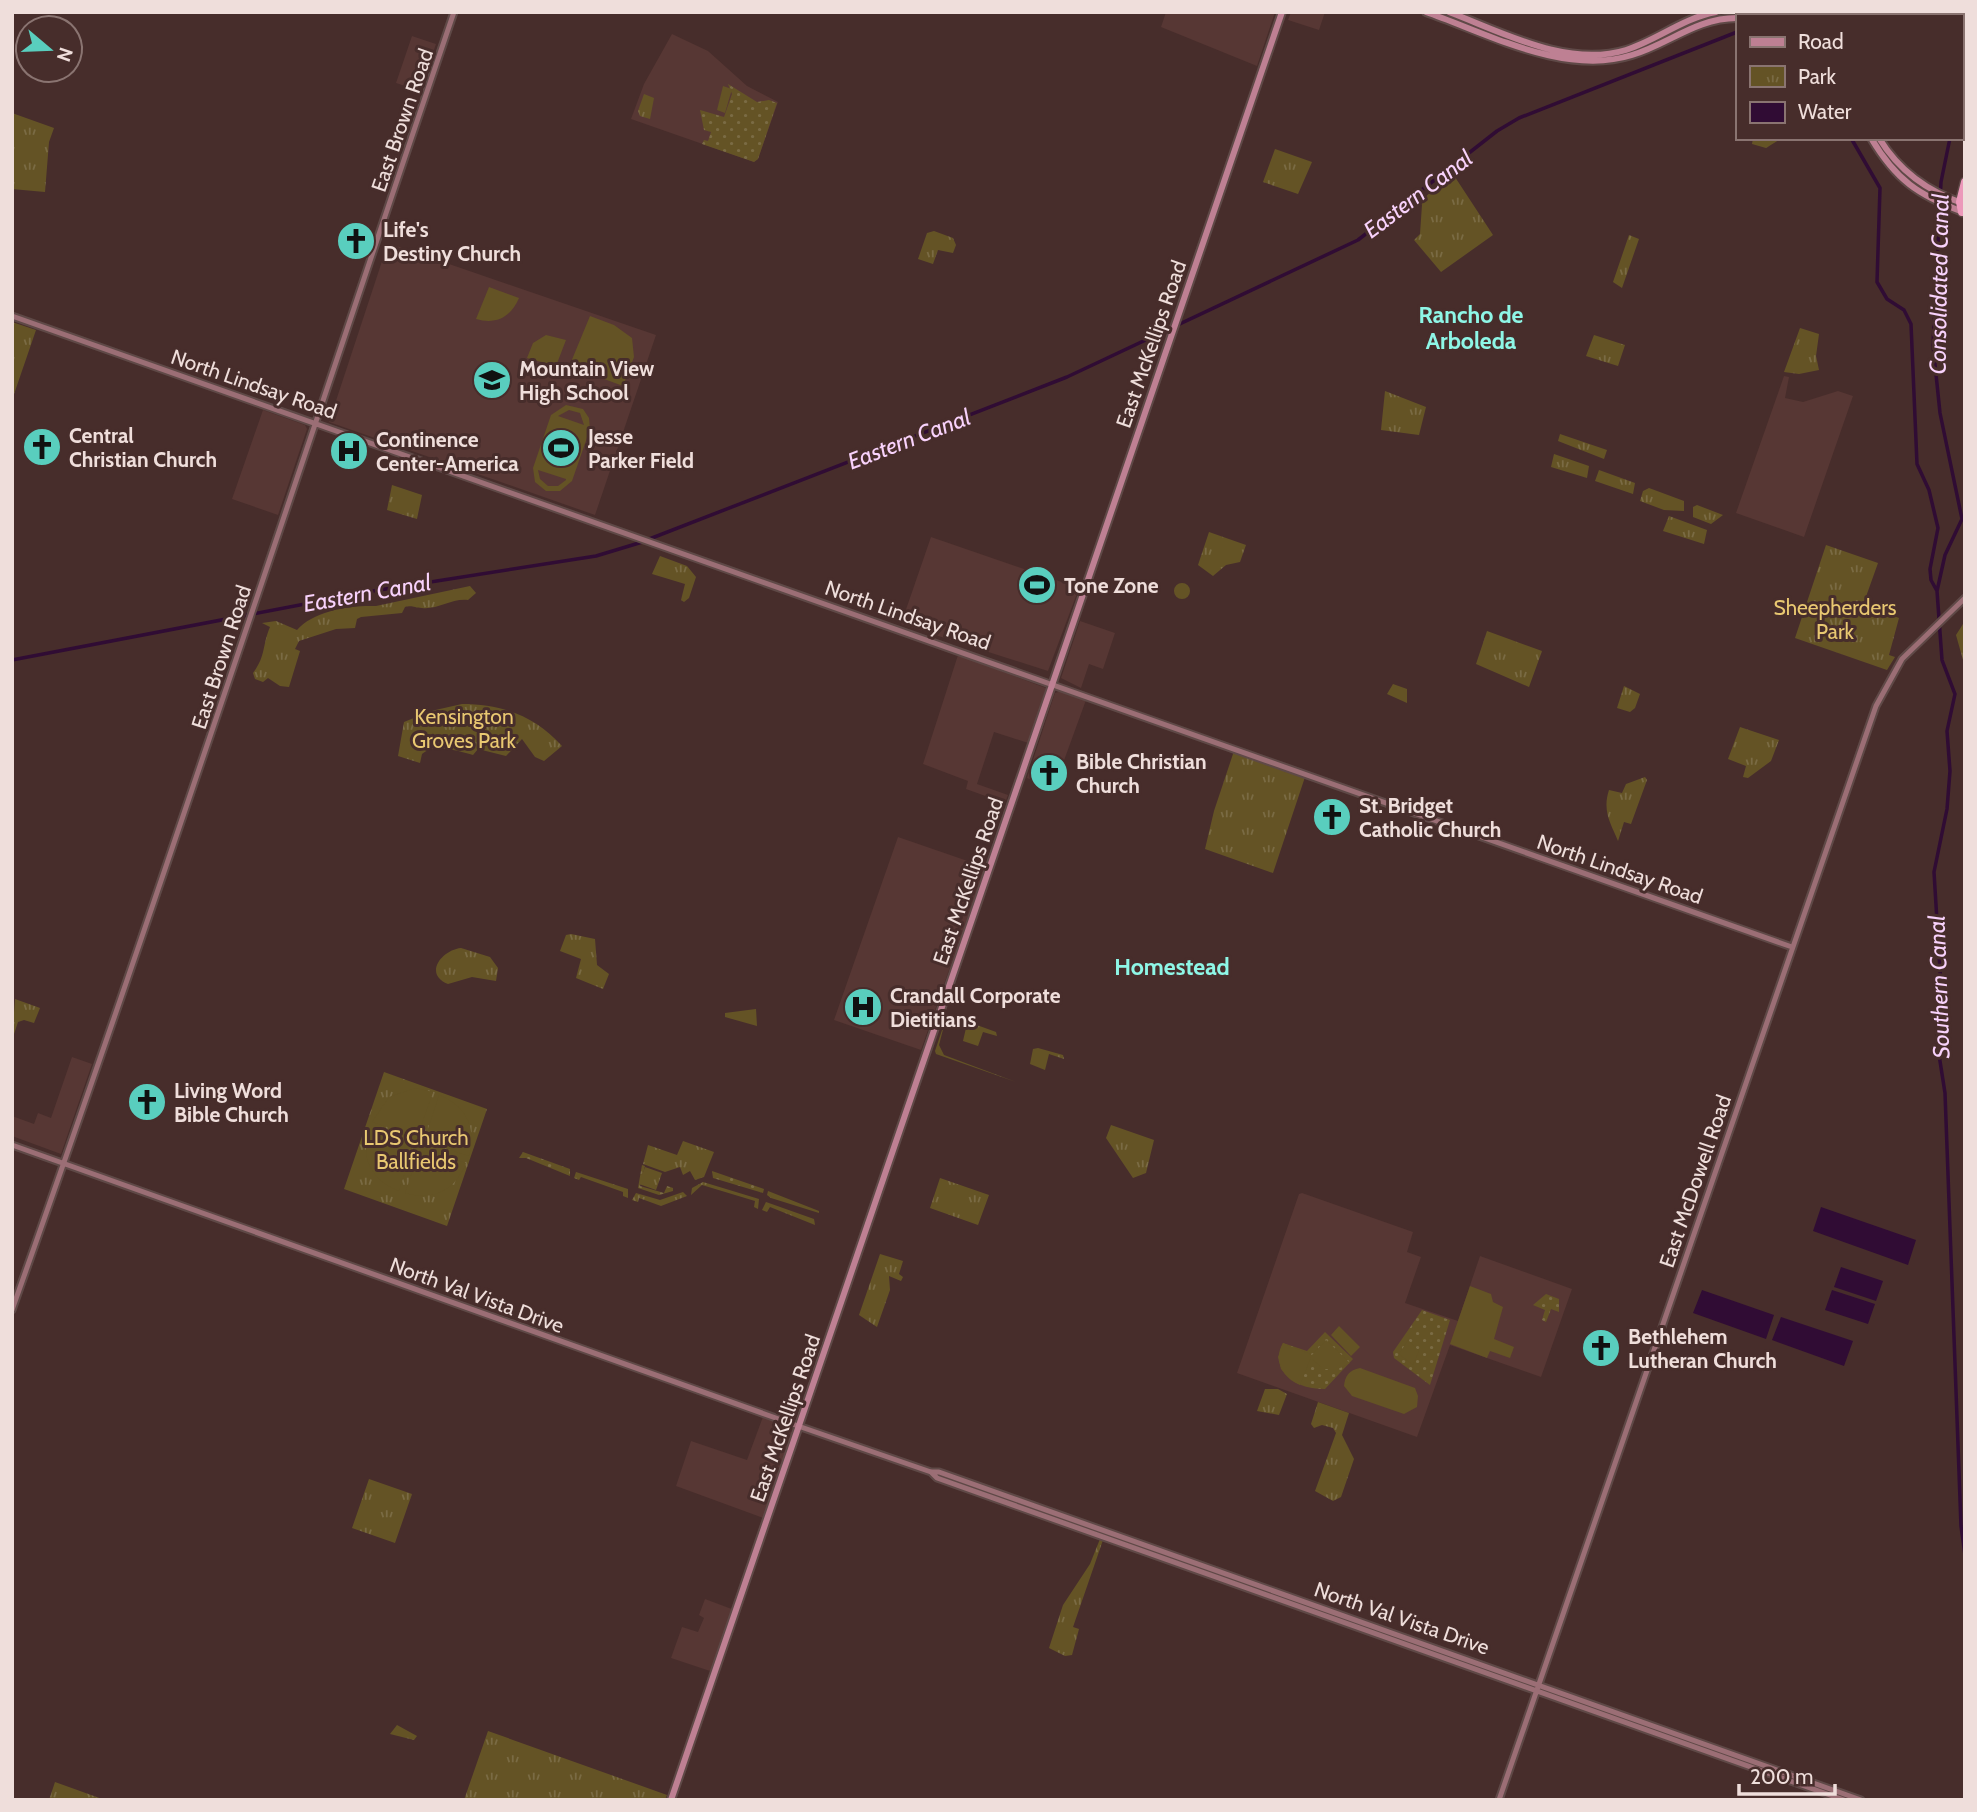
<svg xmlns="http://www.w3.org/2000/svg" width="1977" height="1812" font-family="Cabin,sans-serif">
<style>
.built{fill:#573734}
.grass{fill:url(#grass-dots)}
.park{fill:url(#park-tufts)}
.pitch{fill:#645325;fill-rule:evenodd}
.water{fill:#300c34}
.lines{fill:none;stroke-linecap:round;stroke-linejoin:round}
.canal{stroke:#300c34;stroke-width:3.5}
.secondary-casing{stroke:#5f4947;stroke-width:9}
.primary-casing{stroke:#5f4947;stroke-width:10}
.highway-casing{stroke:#5f4947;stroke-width:11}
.secondary{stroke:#9b6e75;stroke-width:5}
.primary{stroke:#be8093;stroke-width:6}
.highway{stroke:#ec99ba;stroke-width:8}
.labels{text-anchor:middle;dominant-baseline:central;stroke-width:6;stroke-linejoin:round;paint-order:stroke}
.street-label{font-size:21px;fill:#efdedb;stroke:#472d2b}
.poi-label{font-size:21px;font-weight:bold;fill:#efdedb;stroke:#472d2b;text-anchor:start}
.park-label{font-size:21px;fill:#e9c871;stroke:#472d2b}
.water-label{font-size:23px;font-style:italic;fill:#f8d2fb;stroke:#472d2b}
.neighbourhood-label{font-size:23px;font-weight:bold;fill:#8ef6e6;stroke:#472d2b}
</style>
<defs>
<pattern id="grass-dots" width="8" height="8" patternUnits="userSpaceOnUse" patternTransform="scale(1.75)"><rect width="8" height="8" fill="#645325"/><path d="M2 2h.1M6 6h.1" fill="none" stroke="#7a6b44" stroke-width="1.8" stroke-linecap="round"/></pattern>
<pattern id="park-tufts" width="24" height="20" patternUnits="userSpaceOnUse" patternTransform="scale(1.75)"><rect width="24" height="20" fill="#645325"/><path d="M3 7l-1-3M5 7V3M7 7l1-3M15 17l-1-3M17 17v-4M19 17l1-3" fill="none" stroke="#7a6b44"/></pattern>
</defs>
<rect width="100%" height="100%" fill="#472d2b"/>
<path class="built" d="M 1166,12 L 1275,12 L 1257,66 L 1161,27 Z
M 1291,12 L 1325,12 L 1319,30 L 1288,20 Z
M 672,34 L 708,51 L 747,86 L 778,102 L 758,159 L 754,162 L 631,119 L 644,84 Z
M 412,36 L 436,44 L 420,91 L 396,83 Z
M 388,243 L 656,335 L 595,515 L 329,422 Z
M 1784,376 L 1789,377 L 1785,398 L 1803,402 L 1838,391 L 1853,396 L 1804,537 L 1736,513 Z
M 263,410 L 305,425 L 307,429 L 278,515 L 232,499 Z
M 931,537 L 1079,588 L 1048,671 L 901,624 Z
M 1080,621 L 1115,633 L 1103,669 L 1089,664 L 1081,688 L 1061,678 Z
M 958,655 L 1046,688 L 1028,743 L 994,732 L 977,784 L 1008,795 L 1005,803 L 966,789 L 968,781 L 923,764 Z
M 1061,691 L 1086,700 L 1054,788 L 1027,778 L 1055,693 Z
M 898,837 L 985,867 L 921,1050 L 834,1020 Z
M 72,1057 L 92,1064 L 61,1154 L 12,1136 L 12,1116 L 34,1124 L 38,1113 L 51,1118 Z
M 1302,1193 L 1413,1232 L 1407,1252 L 1421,1257 L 1405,1303 L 1458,1321 L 1480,1256 L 1572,1289 L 1541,1377 L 1450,1345 L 1417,1437 L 1237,1373 L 1299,1194 Z
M 764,1414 L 801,1427 L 769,1520 L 676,1486 L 691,1441 L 747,1460 Z
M 705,1599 L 737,1611 L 716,1673 L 671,1658 L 682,1627 L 698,1632 L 704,1618 L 699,1615 Z"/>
<path class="grass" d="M 728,84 L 757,102 L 769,100 L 777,103 L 758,159 L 754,162 L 702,144 L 704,140 L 708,141 L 711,132 L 704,130 L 700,110 L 724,117 L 732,94 Z
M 523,1152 L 570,1169 L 570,1176 L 526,1158 L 519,1158 Z
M 642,1165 L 645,1166 L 640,1186 L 664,1193 L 667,1186 L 673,1188 L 673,1191 L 659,1195 L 638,1188 Z
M 712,1171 L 764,1189 L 763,1193 L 713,1178 Z
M 1546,1294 L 1559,1299 L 1559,1312 L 1551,1309 L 1546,1322 L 1542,1320 L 1545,1310 L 1533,1305 Z
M 1422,1310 L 1450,1320 L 1430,1385 L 1394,1358 L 1393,1352 Z
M 1325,1332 L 1353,1359 L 1325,1389 C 1307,1389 1292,1384 1281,1369 L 1278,1357 L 1283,1343 L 1307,1351 Z"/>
<path class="park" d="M 644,94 L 654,98 L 650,119 L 640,116 L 638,111 Z
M 12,113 L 54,128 L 49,142 L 45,192 L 12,189 Z
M 1753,138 L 1782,138 L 1766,148 L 1752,144 Z
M 1275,149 L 1312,162 L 1298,194 L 1263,182 Z
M 1453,174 L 1493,235 L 1441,272 L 1414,240 L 1420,234 L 1422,205 L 1419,202 Z
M 934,231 L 953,238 L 956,245 L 953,253 L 938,250 L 933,264 L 918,259 L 927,233 Z
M 1629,235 L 1639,239 L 1622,288 L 1613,282 Z
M 12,322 L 36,330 L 12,400 Z
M 1800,328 L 1819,334 L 1816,356 L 1819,370 L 1799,374 L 1784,372 Z
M 1594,335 L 1625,345 L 1618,366 L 1586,356 Z
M 1385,391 L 1426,407 L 1419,435 L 1381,430 Z
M 1560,434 L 1607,450 L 1604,459 L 1558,441 Z
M 1554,454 L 1589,466 L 1587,478 L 1551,467 Z
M 1599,470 L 1635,483 L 1633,494 L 1595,481 Z
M 392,485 L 422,495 L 417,519 L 387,510 Z
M 1649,488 L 1684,501 L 1684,511 L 1664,510 L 1640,501 L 1643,491 Z
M 1697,505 L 1723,515 L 1711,524 L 1693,517 L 1693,507 Z
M 1669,516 L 1707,530 L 1704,544 L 1663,531 Z
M 1209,532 L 1246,545 L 1240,562 L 1226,565 L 1213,576 L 1198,565 Z
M 1826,545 L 1878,563 L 1863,605 L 1899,618 L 1889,655 L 1895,657 L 1887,670 L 1795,638 Z
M 660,556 L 687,566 L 696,577 L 689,598 L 684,602 L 681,600 L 685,584 L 652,574 Z
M1174 591a8 8 0 1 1 16 0a8 8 0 1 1-16 0Z
M 470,586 L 476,593 L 468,600 C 452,598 437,610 422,608 C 414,608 413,605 405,607 L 402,613 L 361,617 L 357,619 L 355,628 L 336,629 L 299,641 L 295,649 L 300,651 L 289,687 L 280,686 L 268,678 L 263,682 L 255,679 L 253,673 C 266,656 262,646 270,627 L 262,623 L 276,621 L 297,630 C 313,611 350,605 376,606 Z
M 1965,621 L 1965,667 L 1956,635 Z
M 1487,631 L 1542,651 L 1529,687 L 1476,664 Z
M 1393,684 L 1407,689 L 1407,703 L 1387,694 Z
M 1624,686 L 1640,694 L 1635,708 L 1630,712 L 1617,708 Z
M 462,704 C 502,704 535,716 562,746 L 544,761 L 535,757 L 522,739 L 506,756 L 478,749 L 473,755 C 460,751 433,743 422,754 L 420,763 L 398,756 L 404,722 L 431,711 Z
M 1740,727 L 1779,740 L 1771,761 L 1748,778 L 1743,777 L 1746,766 L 1728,759 Z
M 1235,748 L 1306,774 L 1273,873 L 1205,849 L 1214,811 Z
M 1645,777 L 1647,780 L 1631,824 L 1624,822 L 1618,841 C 1611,824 1602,811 1609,790 L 1622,793 L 1626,784 Z
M 571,934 L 595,939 L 597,965 L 609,974 L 603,989 L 576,978 L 581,959 L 560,951 L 566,935 Z
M 461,948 L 490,957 L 498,968 L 496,981 L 472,977 L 448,984 C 423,974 442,950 461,948 Z
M 15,999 L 40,1008 L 34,1023 L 24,1020 L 18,1022 L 12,1040 Z
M 756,1009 L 757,1026 L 725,1017 L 725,1013 Z
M 946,1018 L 939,1045 L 944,1055 L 1016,1082 L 936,1054 L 935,1051 Z
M 974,1024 L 996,1032 L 997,1036 L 983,1032 L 978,1046 L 963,1041 L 966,1028 Z
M 1038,1048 L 1063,1055 L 1064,1059 L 1049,1054 L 1045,1070 L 1030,1064 L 1033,1049 Z
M 384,1072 L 487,1109 L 447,1226 L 344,1189 Z
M 1111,1125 L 1154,1140 L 1146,1173 L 1133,1178 L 1106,1138 Z
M 683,1141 L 714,1152 L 704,1177 L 695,1180 L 690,1171 L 683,1175 L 680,1167 L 665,1172 L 643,1164 L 648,1145 L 677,1155 Z
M 645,1167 L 662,1173 L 656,1190 L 639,1184 Z
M 576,1172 L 628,1189 L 628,1198 L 623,1196 L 623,1192 L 581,1177 L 579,1180 L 574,1178 Z
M 940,1178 L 989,1195 L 978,1225 L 930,1208 Z
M 703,1182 L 759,1199 L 758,1209 L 754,1207 L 755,1201 L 702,1185 L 691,1195 L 692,1188 Z
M 768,1191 L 819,1211 L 819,1213 L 771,1198 L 767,1195 Z
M 683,1192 L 687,1196 L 661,1206 L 639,1198 L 638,1202 L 632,1200 L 636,1193 L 660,1200 Z
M 766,1202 L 814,1219 L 815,1225 L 770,1207 L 767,1212 L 762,1210 Z
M 880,1254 L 903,1261 L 899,1274 L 903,1277 L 901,1281 L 889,1276 L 890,1290 L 877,1327 L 859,1315 Z
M 1265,1389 L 1278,1389 L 1287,1394 L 1279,1415 L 1257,1411 Z
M 1318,1402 L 1349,1413 L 1342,1435 L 1354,1459 L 1341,1497 L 1333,1501 L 1315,1491 L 1336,1433 L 1333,1428 L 1322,1425 L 1314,1428 L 1311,1424 Z
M 369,1479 L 412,1494 L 395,1543 L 352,1528 Z
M 1100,1539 L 1103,1540 L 1073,1627 L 1079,1629 L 1072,1655 L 1065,1656 L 1049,1648 L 1063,1605 L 1090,1564 Z
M 397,1725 L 417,1736 L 414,1740 L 390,1734 Z
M 488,1731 L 667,1795 L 665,1800 L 464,1800 Z
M 55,1782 L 105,1800 L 49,1800 Z"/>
<path class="pitch" d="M 723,86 L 732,89 L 725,113 L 717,110 Z
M 489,287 L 519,298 C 511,317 496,325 476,319 Z
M 590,316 L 614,325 L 632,338 L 634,357 L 623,386 L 588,373 L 576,373 L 571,362 Z
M 546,335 L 566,340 L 556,366 L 527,358 L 533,343 Z
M 566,405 L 583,409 L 589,418 L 590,429 L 572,481 L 560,491 L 546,491 L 535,482 L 533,468 L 551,415 ZM 569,410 L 580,413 L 584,425 L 558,416 ZM 538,470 L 566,479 L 566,480 L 558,486 L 548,486 L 540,479 Z
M 415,1088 L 433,1092 L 418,1135 L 414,1136 L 372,1122 L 389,1097 Z
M 439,1095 C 466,1106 477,1127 469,1156 L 426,1142 L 425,1138 Z
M 369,1129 L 411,1144 L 413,1147 L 399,1191 C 371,1180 360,1158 369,1129 Z
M 424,1148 L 466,1163 C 455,1191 433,1201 405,1193 L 420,1150 Z
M 1470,1286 L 1491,1294 L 1493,1302 L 1503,1307 L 1494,1339 L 1514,1347 L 1510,1358 L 1490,1351 L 1487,1358 L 1450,1344 Z
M 1339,1326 L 1360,1347 L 1351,1356 L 1331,1335 Z
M 1326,1340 L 1350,1363 L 1338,1369 L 1322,1369 L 1311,1357 L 1300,1385 C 1282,1378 1273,1359 1283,1343 L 1312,1355 Z
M 1408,1340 L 1419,1351 L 1413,1365 L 1399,1354 Z
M 1360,1368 L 1415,1388 L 1418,1396 L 1417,1407 L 1404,1414 L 1352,1396 L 1344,1386 C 1345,1376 1349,1370 1360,1368 Z"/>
<path class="water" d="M 1821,1207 L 1916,1240 L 1908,1265 L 1813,1231 Z
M 1841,1267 L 1883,1281 L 1876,1301 L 1834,1287 Z
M 1702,1290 L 1774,1315 L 1766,1339 L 1693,1313 Z
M 1832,1290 L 1875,1304 L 1868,1324 L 1825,1310 Z
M 1781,1317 L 1853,1341 L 1844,1366 L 1772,1340 Z"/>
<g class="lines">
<path class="canal" d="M 1961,73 L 1965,61
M 1851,138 L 1880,188 L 1877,282 L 1887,299 L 1904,310 L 1911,324 L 1917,464 L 1929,490 L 1938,528 L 1930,569 L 1931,580 L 1937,591
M 1950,138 L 1941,182 L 1933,345 L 1940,413 L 1962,519 L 1945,555 L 1937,591 L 1942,660 L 1955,694 L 1947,731 L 1950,771 L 1947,809 L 1934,872 L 1941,987 L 1937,1042 L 1945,1093 L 1961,1526 L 1965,1555
M 12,660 L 373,591 L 596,556 L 639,543 L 1067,377 L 1358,240 L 1497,131 L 1519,118 L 1737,32"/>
<defs>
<path id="secondary" d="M 12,316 L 1792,947
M 12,1145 L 801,1427 L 931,1472 L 939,1472 L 1861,1800
M 12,1310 C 165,879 307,445 454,12
M 931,1472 L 937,1478 L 1844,1800
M 1499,1800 L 1876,706 L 1902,659 L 1965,598"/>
<path id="primary" d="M 1426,12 C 1489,34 1565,76 1632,55 C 1669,44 1696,18 1737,18
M 1449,12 C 1502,32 1567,68 1626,50 C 1657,40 1683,18 1716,12
M 1753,12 L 1769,16
M 1871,138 C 1896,180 1918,195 1963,212
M 1879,138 C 1899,171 1928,192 1965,204
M 671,1800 L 1282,12"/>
<path id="highway" d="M 1962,212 L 1960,202 L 1965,182"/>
</defs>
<use href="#secondary" class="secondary-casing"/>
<use href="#primary" class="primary-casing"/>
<use href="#highway" class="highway-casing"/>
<use href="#secondary" class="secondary"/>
<use href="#primary" class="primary"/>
<use href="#highway" class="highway"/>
</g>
<defs>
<symbol id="church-disc" viewBox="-11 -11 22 22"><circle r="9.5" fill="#59cebe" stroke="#472d2b"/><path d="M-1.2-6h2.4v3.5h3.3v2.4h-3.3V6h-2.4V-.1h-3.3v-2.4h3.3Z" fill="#111"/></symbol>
<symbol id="school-disc" viewBox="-11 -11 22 22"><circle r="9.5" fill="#59cebe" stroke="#472d2b"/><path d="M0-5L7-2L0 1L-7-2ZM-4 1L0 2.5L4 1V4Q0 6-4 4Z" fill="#111"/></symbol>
<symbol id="stadium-disc" viewBox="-11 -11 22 22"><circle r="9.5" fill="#59cebe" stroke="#472d2b"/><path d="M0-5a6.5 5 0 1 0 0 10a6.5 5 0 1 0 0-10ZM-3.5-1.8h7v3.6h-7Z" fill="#111"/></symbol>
<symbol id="hospital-disc" viewBox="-11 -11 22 22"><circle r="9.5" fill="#59cebe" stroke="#472d2b"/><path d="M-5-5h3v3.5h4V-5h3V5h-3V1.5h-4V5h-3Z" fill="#111"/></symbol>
</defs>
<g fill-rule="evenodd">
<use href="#church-disc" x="334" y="219" width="44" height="44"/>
<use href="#school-disc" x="470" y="358" width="44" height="44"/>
<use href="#church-disc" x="20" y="425" width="44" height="44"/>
<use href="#stadium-disc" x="539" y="426" width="44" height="44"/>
<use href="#hospital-disc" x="327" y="429" width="44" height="44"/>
<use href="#stadium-disc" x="1015" y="563" width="44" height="44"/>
<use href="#church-disc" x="1027" y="751" width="44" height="44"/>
<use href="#church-disc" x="1310" y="795" width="44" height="44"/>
<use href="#hospital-disc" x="841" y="985" width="44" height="44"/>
<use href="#church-disc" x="125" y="1080" width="44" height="44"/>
<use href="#church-disc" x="1579" y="1326" width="44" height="44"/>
</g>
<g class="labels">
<g class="street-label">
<text transform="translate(402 120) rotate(-71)">East Brown Road</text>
<text transform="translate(1151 344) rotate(-71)">East McKellips Road</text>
<text transform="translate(254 384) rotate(19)">North Lindsay Road</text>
<text transform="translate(908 615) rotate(19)">North Lindsay Road</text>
<text transform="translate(221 657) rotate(-72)">East Brown Road</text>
<text transform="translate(1620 869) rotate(19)">North Lindsay Road</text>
<text transform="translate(968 881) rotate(-71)">East McKellips Road</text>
<text transform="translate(1695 1181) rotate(-71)">East McDowell Road</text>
<text transform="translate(477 1295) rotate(20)">North Val Vista Drive</text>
<text transform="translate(785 1418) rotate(-71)">East McKellips Road</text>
<text transform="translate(1402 1618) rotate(19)">North Val Vista Drive</text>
</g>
<g class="poi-label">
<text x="383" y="229">Life's<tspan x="383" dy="24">Destiny Church</tspan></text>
<text x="519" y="368">Mountain View<tspan x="519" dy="24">High School</tspan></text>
<text x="69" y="435">Central<tspan x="69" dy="24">Christian Church</tspan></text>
<text x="588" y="436">Jesse<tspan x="588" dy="24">Parker Field</tspan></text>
<text x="376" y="439">Continence<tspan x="376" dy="24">Center-America</tspan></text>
<text x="1064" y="585">Tone Zone</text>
<text x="1076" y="761">Bible Christian<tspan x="1076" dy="24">Church</tspan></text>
<text x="1359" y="805">St. Bridget<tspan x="1359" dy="24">Catholic Church</tspan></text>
<text x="890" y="995">Crandall Corporate<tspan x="890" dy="24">Dietitians</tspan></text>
<text x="174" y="1090">Living Word<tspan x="174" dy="24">Bible Church</tspan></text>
<text x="1628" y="1336">Bethlehem<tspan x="1628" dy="24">Lutheran Church</tspan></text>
</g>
<g class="park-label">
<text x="1835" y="607">Sheepherders<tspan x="1835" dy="24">Park</tspan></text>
<text x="464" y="716">Kensington<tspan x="464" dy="24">Groves Park</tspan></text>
<text x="416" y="1137">LDS Church<tspan x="416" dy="24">Ballfields</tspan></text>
</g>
<g class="water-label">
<text transform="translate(1418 194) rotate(-37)">Eastern Canal</text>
<text transform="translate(1939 284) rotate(-89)">Consolidated Canal</text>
<text transform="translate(909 439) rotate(-21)">Eastern Canal</text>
<text transform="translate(367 593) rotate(-10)">Eastern Canal</text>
<text transform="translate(1939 987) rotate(-92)">Southern Canal</text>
</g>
<g class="neighbourhood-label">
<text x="1471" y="315">Rancho de<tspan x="1471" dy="26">Arboleda</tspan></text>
<text x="1172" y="967">Homestead</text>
</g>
</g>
<rect width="1977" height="1812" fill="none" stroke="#efdedb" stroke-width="28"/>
<rect x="1736" y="14" width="228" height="126" fill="#472d2b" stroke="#8a7471" stroke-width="2"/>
<rect x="1750" y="37" width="35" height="10" fill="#be8093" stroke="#8a7471" stroke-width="2"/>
<text x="1798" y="49" font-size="21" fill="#efdedb">Road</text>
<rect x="1750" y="66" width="35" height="21" fill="url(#park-tufts)" stroke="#8a7471" stroke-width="2"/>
<text x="1798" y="84" font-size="21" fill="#efdedb">Park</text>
<rect x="1750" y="102" width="35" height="21" fill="#300c34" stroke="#8a7471" stroke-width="2"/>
<text x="1798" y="119" font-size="21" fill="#efdedb">Water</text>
<g transform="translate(49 49) rotate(109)"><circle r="33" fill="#472d2b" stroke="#8a7471" stroke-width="2"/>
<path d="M0-5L12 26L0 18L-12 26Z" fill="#59cebe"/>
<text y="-10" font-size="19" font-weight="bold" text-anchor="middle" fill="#efdedb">N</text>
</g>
<path d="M1739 1784v10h96v-10" fill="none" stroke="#efdedb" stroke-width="3.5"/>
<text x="1750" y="1784" font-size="21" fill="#efdedb" stroke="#472d2b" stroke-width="5" paint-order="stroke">200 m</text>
</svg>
